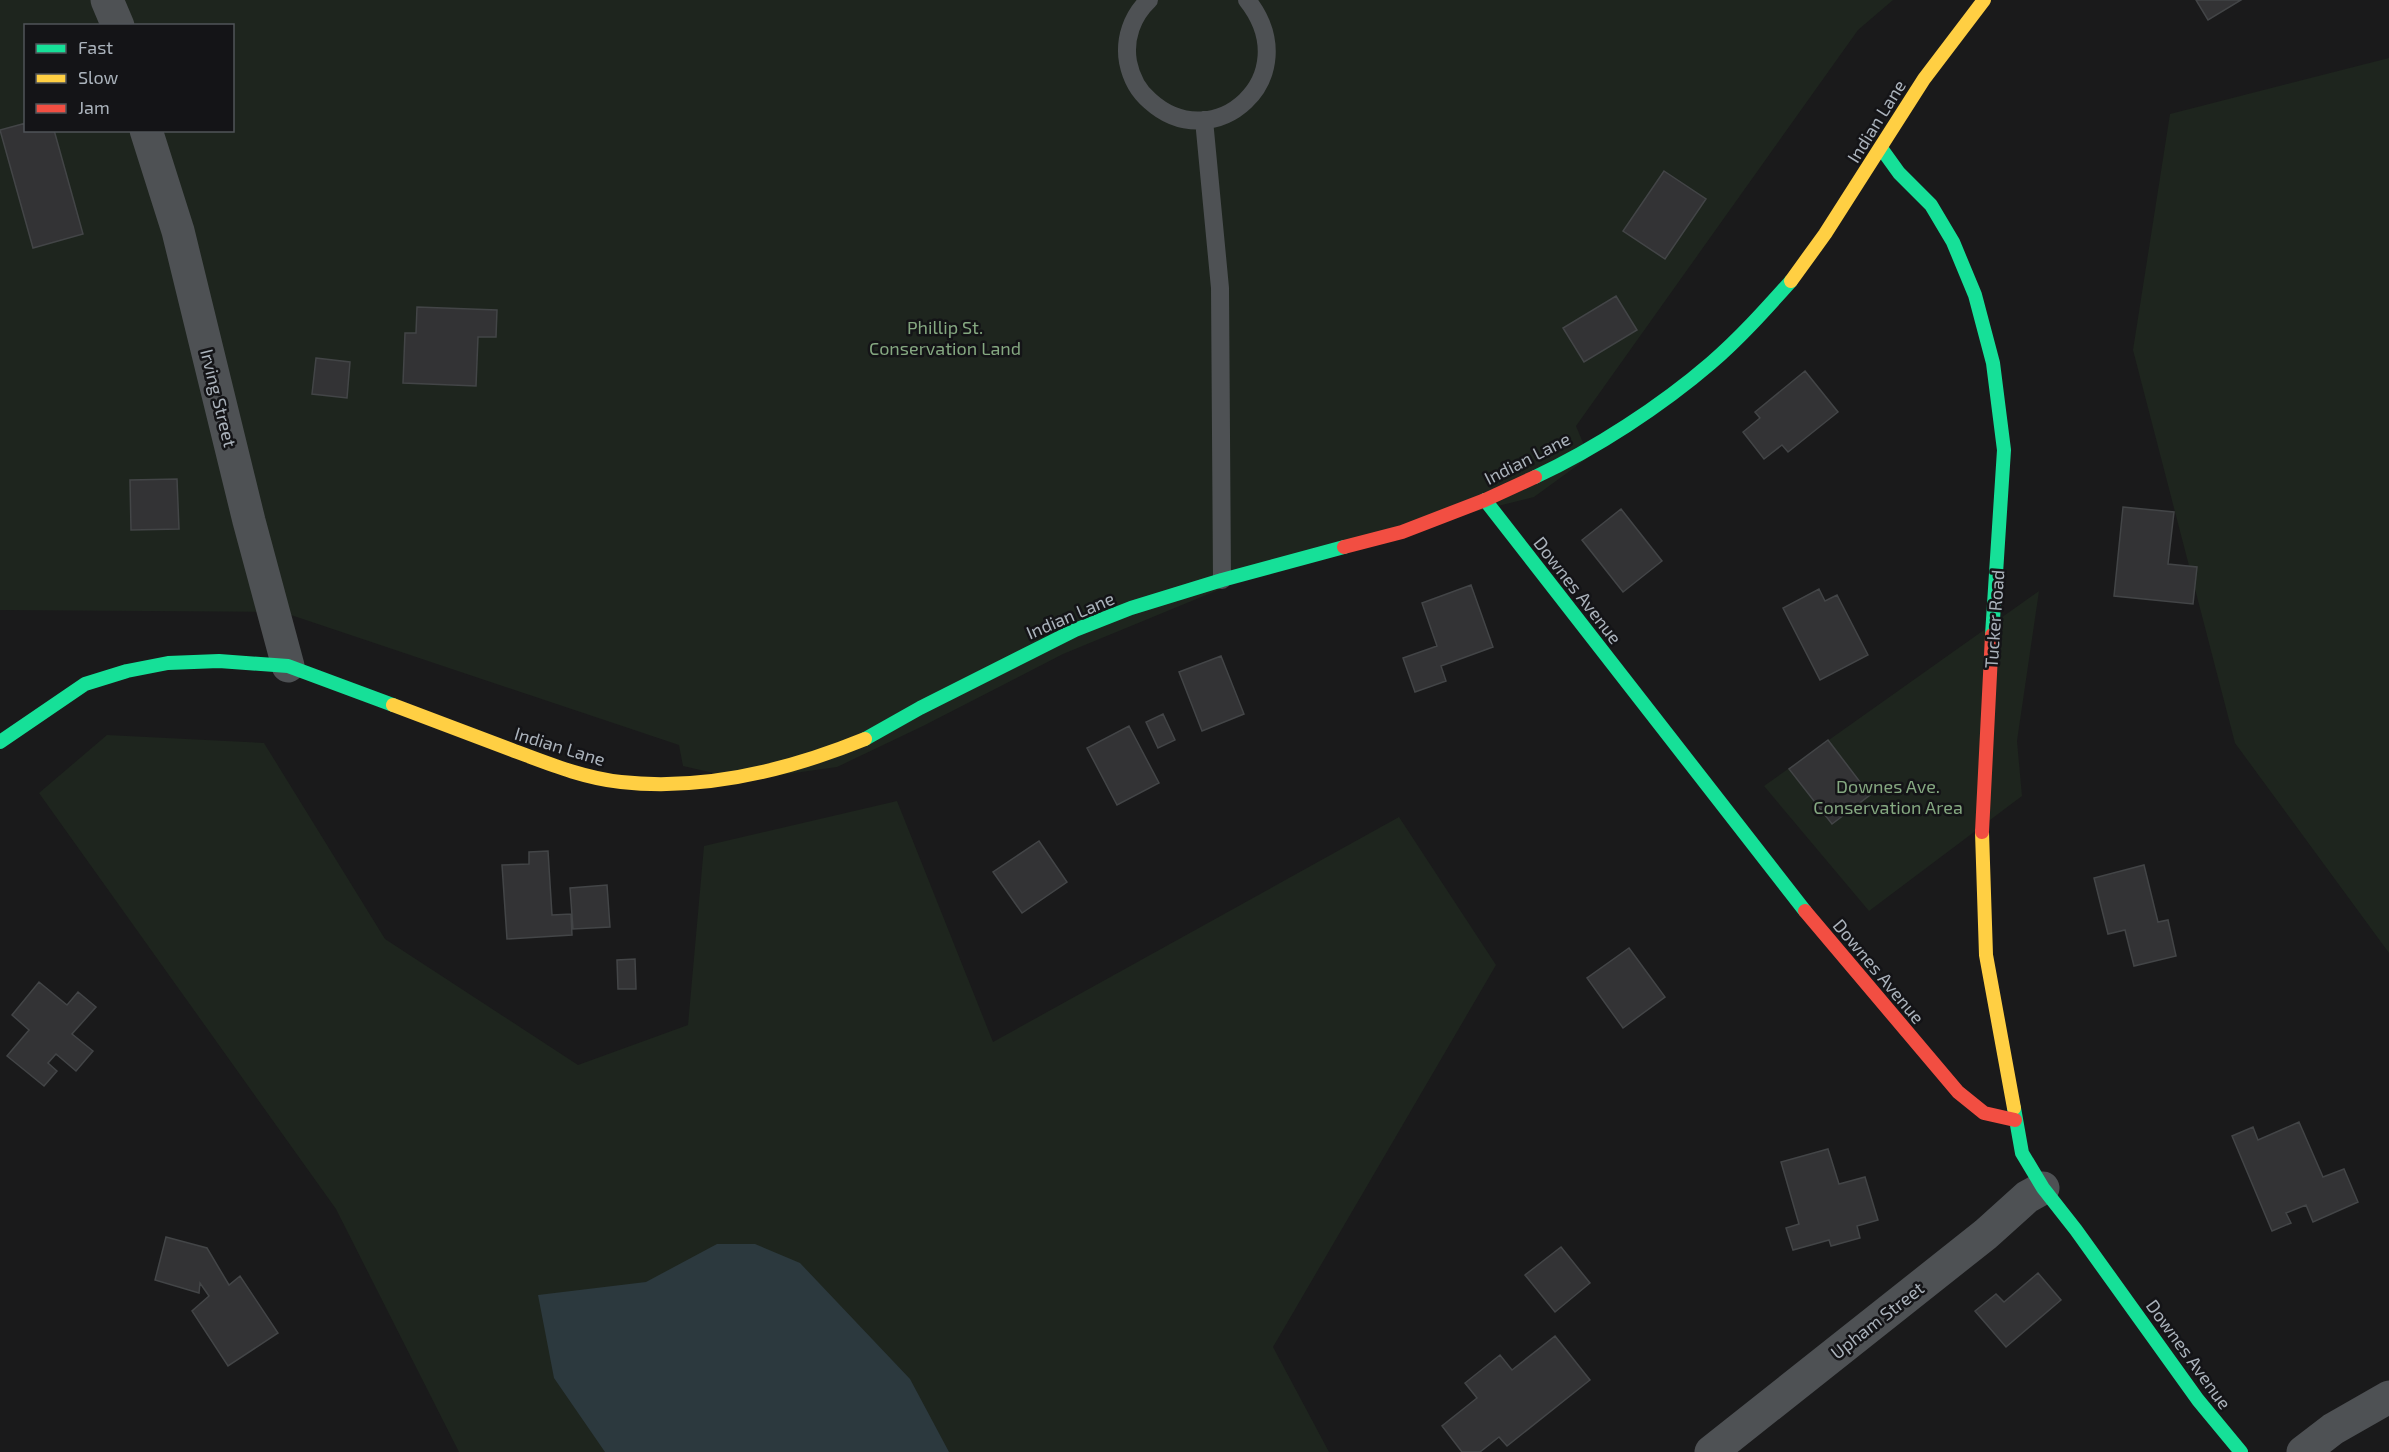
<svg xmlns="http://www.w3.org/2000/svg" width="2389" height="1452" font-family="'Exo 2',sans-serif">
<style>
.green{fill:#1e251e;fill-rule:evenodd}
.water{fill:#2c393e}
.building{fill:#333335;stroke:#434547;stroke-width:1.5}
.lines{fill:none;stroke-linecap:round;stroke-linejoin:round}
.lane{stroke:#4e5154;stroke-width:18}
.street{stroke:#4e5154;stroke-width:33}
.fast{stroke:#16e098;stroke-width:14}
.slow{stroke:#ffcf43;stroke-width:14}
.jam{stroke:#f24e42;stroke-width:14}
.labels{text-anchor:middle;dominant-baseline:central;stroke-width:5;stroke-linejoin:round;paint-order:stroke}
.street-label{font-size:18px;fill:#abb3bc;stroke:#141417}
.park-label{font-size:18px;fill:#85a881;stroke:#141417}
</style>
<rect width="100%" height="100%" fill="#1a1a1b"/>
<path class="green" d="M 0,0 L 1893,0 L 1858,30 L 1576,426 L 1589,457 L 1534,497 L 1422,525 L 1262,572 L 1063,654 L 923,726 L 837,767 L 744,780 L 683,766 L 679,745 L 282,612 L 0,610 ZM 26,26 L 232,26 L 232,130 L 26,130 Z
M 2389,58 L 2389,953 L 2235,743 L 2133,350 L 2170,114 Z
M 2039,591 L 2017,741 L 2022,796 L 1869,911 L 1764,786 Z
M 107,735 L 264,743 L 385,939 L 578,1065 L 688,1025 L 704,846 L 897,801 L 993,1042 L 1399,817 L 1496,965 L 1273,1347 L 1329,1452 L 459,1452 L 336,1209 L 39,793 Z"/>
<path class="water" d="M 717,1244 L 755,1244 L 800,1263 L 910,1379 L 949,1452 L 605,1452 L 554,1378 L 538,1295 L 646,1282 Z"/>
<path class="building" d="M 2196,0 L 2241,0 L 2208,20 Z
M 26,123 L 26,130 L 54,130 L 83,234 L 33,248 L 0,130 Z
M 1664,171 L 1706,199 L 1665,259 L 1623,231 Z
M 1616,296 L 1637,330 L 1584,362 L 1563,328 Z
M 417,307 L 497,310 L 496,337 L 478,337 L 476,386 L 403,383 L 405,333 L 416,333 Z
M 316,358 L 350,362 L 347,398 L 312,394 Z
M 1805,371 L 1838,412 L 1788,452 L 1782,445 L 1764,459 L 1743,432 L 1760,418 L 1755,412 Z
M 177,479 L 179,529 L 131,530 L 130,480 Z
M 2123,507 L 2174,512 L 2168,564 L 2197,567 L 2193,604 L 2114,596 Z
M 1621,509 L 1662,561 L 1623,592 L 1582,540 Z
M 1471,585 L 1493,647 L 1441,666 L 1446,681 L 1415,692 L 1403,658 L 1437,646 L 1422,603 Z
M 1819,589 L 1825,601 L 1837,595 L 1868,655 L 1820,680 L 1783,608 Z
M 1221,656 L 1244,714 L 1202,731 L 1179,672 Z
M 1163,714 L 1175,740 L 1158,748 L 1146,722 Z
M 1129,726 L 1159,783 L 1117,805 L 1087,748 Z
M 1828,740 L 1870,795 L 1832,824 L 1789,769 Z
M 1039,841 L 1067,882 L 1022,913 L 993,872 Z
M 548,851 L 552,915 L 571,914 L 572,935 L 507,939 L 502,865 L 529,864 L 529,852 Z
M 2144,865 L 2158,922 L 2168,920 L 2176,956 L 2134,966 L 2125,930 L 2108,934 L 2094,878 Z
M 607,885 L 610,927 L 573,929 L 570,888 Z
M 1629,948 L 1665,997 L 1623,1028 L 1587,978 Z
M 635,959 L 636,989 L 618,989 L 617,960 Z
M 39,982 L 67,1005 L 78,992 L 96,1007 L 72,1034 L 93,1051 L 76,1071 L 56,1054 L 48,1063 L 57,1071 L 44,1086 L 7,1056 L 29,1030 L 12,1015 Z
M 2299,1122 L 2323,1177 L 2344,1169 L 2358,1202 L 2313,1222 L 2306,1205 L 2286,1213 L 2291,1223 L 2272,1231 L 2232,1136 L 2253,1127 L 2258,1140 Z
M 1828,1149 L 1839,1184 L 1865,1177 L 1878,1220 L 1857,1226 L 1860,1238 L 1831,1246 L 1829,1240 L 1793,1250 L 1786,1228 L 1799,1224 L 1781,1162 Z
M 166,1237 L 207,1248 L 229,1285 L 240,1276 L 278,1333 L 228,1366 L 192,1311 L 209,1296 L 200,1283 L 199,1293 L 155,1280 Z
M 1561,1247 L 1590,1283 L 1555,1312 L 1525,1275 Z
M 2038,1273 L 2061,1300 L 2006,1347 L 1975,1311 L 1996,1294 L 2004,1302 Z
M 1555,1336 L 1590,1380 L 1507,1446 L 1499,1437 L 1480,1452 L 1462,1452 L 1442,1426 L 1477,1398 L 1465,1383 L 1500,1355 L 1512,1370 Z"/>
<g class="lines">
<path class="lane" d="M 1149,0 C 1132,16 1124,39 1128,62 C 1131,77 1138,91 1150,101 C 1214,159 1308,77 1247,0
M 1204,120 L 1220,288 L 1222,580"/>
<path class="street" d="M 107,0 L 118,26
M 146,130 L 178,231 L 249,521 L 288,666
M 1711,1452 L 1986,1234 L 2027,1197 L 2043,1188
M 2303,1452 L 2333,1429 L 2389,1397"/>
<path class="fast" d="M 1881,148 L 1899,173 L 1931,205 L 1953,242 L 1975,295 L 1993,363 L 2004,450 L 1992,635
M 1535,477 C 1595,449 1661,406 1711,363 C 1740,338 1765,310 1791,281
M 1485,500 L 1805,911
M 865,739 L 920,708 L 1075,630 L 1131,608 L 1222,580 L 1344,547
M 0,742 L 85,684 L 127,671 L 168,663 L 219,661 L 288,666 L 393,705
M 2014,1108 L 2022,1153 L 2043,1188 L 2076,1230 L 2198,1400 L 2241,1452"/>
<path class="slow" d="M 1791,281 L 1825,234 L 1924,79 L 1984,0
M 393,705 C 433,720 472,735 512,750 C 547,763 583,778 621,782 C 703,791 789,770 865,739
M 1982,832 L 1986,955 L 2014,1108"/>
<path class="jam" d="M 1344,547 L 1402,532 L 1485,500 L 1535,477
M 1982,832 L 1992,635
M 1805,911 L 1958,1092 L 1984,1113 L 2015,1120"/>
</g>
<g class="labels">
<g class="street-label">
<text transform="translate(1876 121) rotate(-58)">Indian Lane</text>
<text transform="translate(219 398) rotate(76)">Irving Street</text>
<text transform="translate(1527 458) rotate(-27)">Indian Lane</text>
<text transform="translate(1578 590) rotate(52)">Downes Avenue</text>
<text transform="translate(1070 615) rotate(-23)">Indian Lane</text>
<text transform="translate(1994 619) rotate(-86)">Tucker Road</text>
<text transform="translate(560 746) rotate(17)">Indian Lane</text>
<text transform="translate(1879 971) rotate(50)">Downes Avenue</text>
<text transform="translate(1877 1320) rotate(-38)">Upham Street</text>
<text transform="translate(2189 1354) rotate(54)">Downes Avenue</text>
</g>
<g class="park-label">
<text x="945" y="327">Phillip St.<tspan x="945" dy="21">Conservation Land</tspan></text>
<text x="1888" y="786">Downes Ave.<tspan x="1888" dy="21">Conservation Area</tspan></text>
</g>
</g>
<rect x="24" y="24" width="210" height="108" fill="#141417" stroke="#505459" stroke-width="1.5"/>
<rect x="36" y="44" width="30" height="9" fill="#16e098" stroke="#505459" stroke-width="1.5"/>
<text x="78" y="54" font-size="18" fill="#abb3bc">Fast</text>
<rect x="36" y="74" width="30" height="9" fill="#ffcf43" stroke="#505459" stroke-width="1.5"/>
<text x="78" y="84" font-size="18" fill="#abb3bc">Slow</text>
<rect x="36" y="104" width="30" height="9" fill="#f24e42" stroke="#505459" stroke-width="1.5"/>
<text x="78" y="114" font-size="18" fill="#abb3bc">Jam</text>
</svg>
